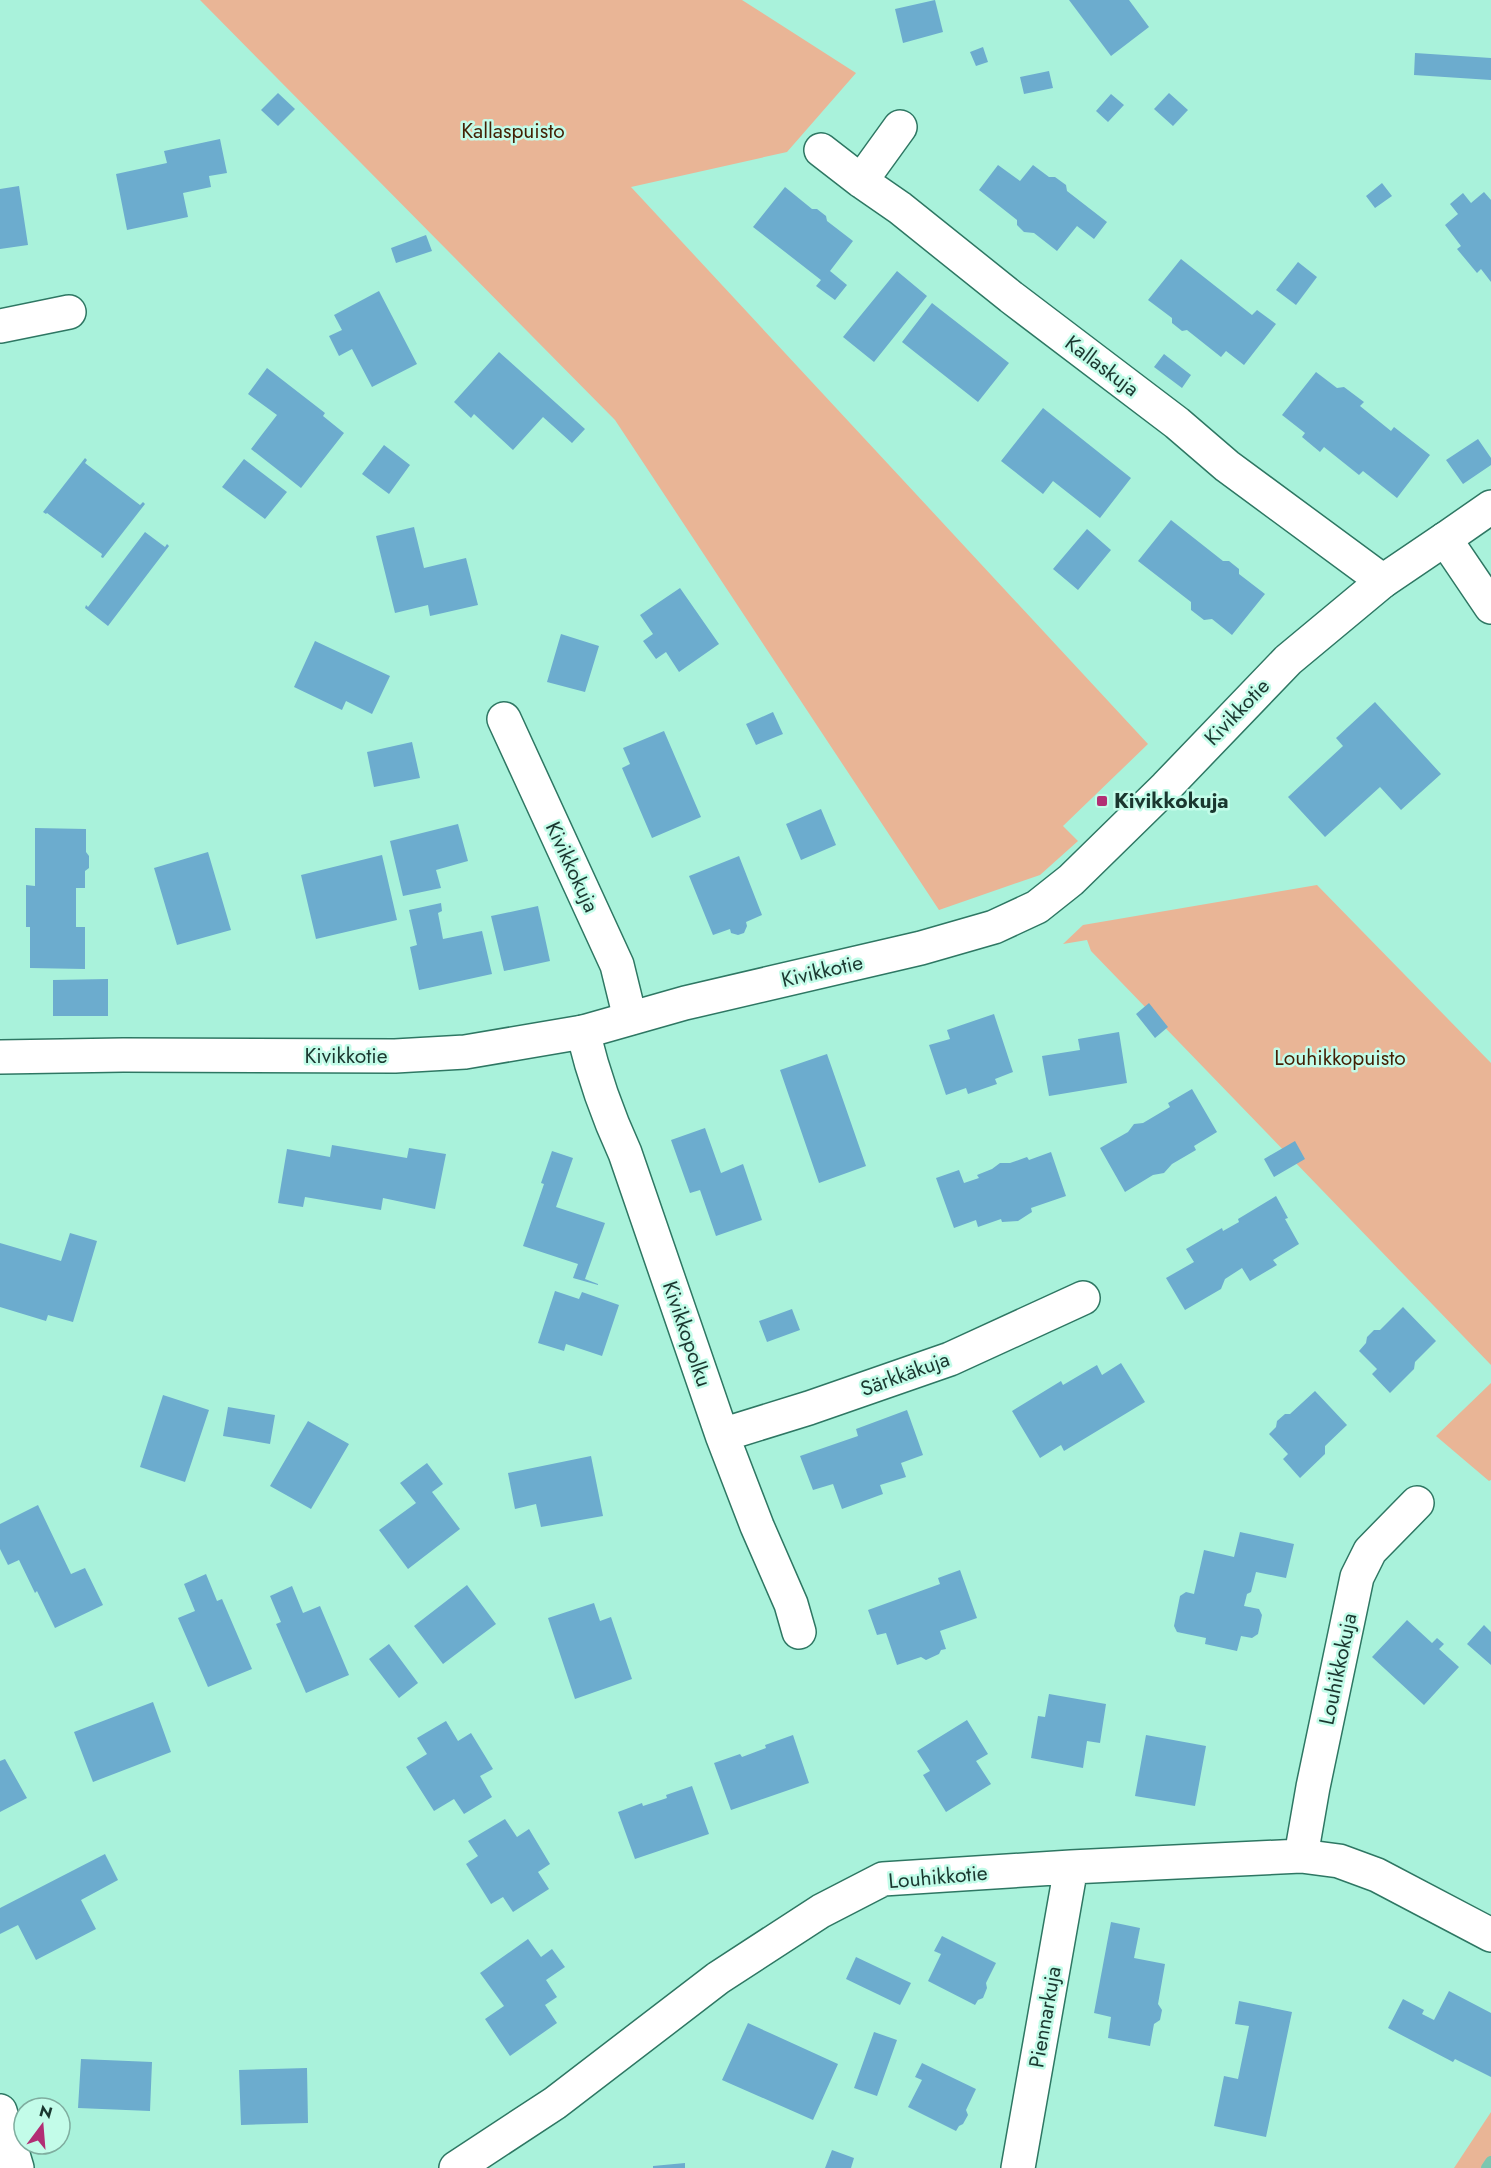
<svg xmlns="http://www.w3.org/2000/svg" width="1491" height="2168" font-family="Jost,sans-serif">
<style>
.green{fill:#e9b596}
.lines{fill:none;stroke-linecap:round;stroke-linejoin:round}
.stream{stroke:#7cc7b0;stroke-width:12}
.building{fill:#6cacce}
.minor-casing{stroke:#2e7763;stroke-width:36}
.tertiary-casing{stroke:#2e7763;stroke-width:36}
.minor{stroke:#fff;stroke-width:33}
.tertiary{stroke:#fff;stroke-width:33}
.poi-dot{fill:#b22e74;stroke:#c3fce9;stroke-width:2}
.labels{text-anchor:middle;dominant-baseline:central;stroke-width:5;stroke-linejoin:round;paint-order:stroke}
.park-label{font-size:21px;fill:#431f04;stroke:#c3fce9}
.street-label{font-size:21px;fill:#1a372f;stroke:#c3fce9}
.poi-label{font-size:21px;font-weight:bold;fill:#1a372f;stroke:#c3fce9;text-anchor:start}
</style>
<rect width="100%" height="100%" fill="#a9f2db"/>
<path class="green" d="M 200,0 L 742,0 L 856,73 L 787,152 L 631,187 L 1148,744 L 1063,826 L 1078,841 L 1040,875 L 939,910 L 615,420 Z
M 1317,885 L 1491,1063 L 1491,1365 L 1091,951 L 1087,940 L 1063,944 L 1083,925 Z
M 1491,1383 L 1491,1480 L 1489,1481 L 1436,1436 Z
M 1491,2112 L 1491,2168 L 1454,2168 Z"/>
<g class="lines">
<path class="stream" d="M 1487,2168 L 1491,2162"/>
</g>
<path class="building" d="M 935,0 L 943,32 L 903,43 L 895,9 Z
M 1069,0 L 1129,0 L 1149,27 L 1111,56 Z
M 983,47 L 988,62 L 976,66 L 970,52 Z
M 1415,53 L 1491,58 L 1491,80 L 1414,75 Z
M 1049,71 L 1053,88 L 1024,94 L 1020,77 Z
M 278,93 L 295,109 L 278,126 L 261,110 Z
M 1169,93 L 1188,110 L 1173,126 L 1154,109 Z
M 1111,94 L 1124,105 L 1108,122 L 1096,111 Z
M 220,139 L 227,173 L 209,176 L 211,187 L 183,193 L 188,217 L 127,230 L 116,174 L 167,163 L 164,151 Z
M 998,165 L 1020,181 L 1033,165 L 1049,177 L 1055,177 L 1066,185 L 1067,191 L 1107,222 L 1094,239 L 1077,226 L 1057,251 L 1034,233 L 1024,232 L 1017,225 L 1017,220 L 979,190 Z
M 1382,183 L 1392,196 L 1375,208 L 1366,196 Z
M 19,186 L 28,245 L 0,249 L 0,189 Z
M 785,187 L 812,209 L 817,209 L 826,216 L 827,221 L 853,241 L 830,271 L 847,285 L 835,300 L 816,286 L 821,280 L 753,227 Z
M 1484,192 L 1491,200 L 1491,282 L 1481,269 L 1477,273 L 1457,249 L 1461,246 L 1445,225 L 1458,214 L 1450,204 L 1463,193 L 1471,203 Z
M 426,235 L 432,251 L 396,263 L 391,248 Z
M 1181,259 L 1252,315 L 1257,310 L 1276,324 L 1244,365 L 1226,351 L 1221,357 L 1187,330 L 1182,331 L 1172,323 L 1172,318 L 1148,300 Z
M 1298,262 L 1317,277 L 1296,305 L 1276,290 Z
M 897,271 L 927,296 L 874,362 L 843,337 Z
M 379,291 L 417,364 L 372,387 L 352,349 L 339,356 L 329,336 L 342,330 L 334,315 Z
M 932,303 L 1009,363 L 978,402 L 902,342 Z
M 499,352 L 585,429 L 572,443 L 543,417 L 513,450 L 474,414 L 471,418 L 454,402 Z
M 1164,354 L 1191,375 L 1182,388 L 1154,367 Z
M 267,368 L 325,413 L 323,416 L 344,433 L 301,488 L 251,449 L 277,415 L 248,394 Z
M 1316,372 L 1337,388 L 1344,387 L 1364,402 L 1360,406 L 1391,431 L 1394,427 L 1430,455 L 1397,498 L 1363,471 L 1359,475 L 1324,447 L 1320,452 L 1302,437 L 1305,433 L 1282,415 Z
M 1043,408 L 1131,478 L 1100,518 L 1053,481 L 1043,494 L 1001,461 Z
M 1478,439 L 1491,458 L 1491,465 L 1463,484 L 1446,460 Z
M 384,445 L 410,465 L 389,494 L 362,474 Z
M 85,458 L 87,460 L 85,463 L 140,505 L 143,502 L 145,504 L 103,558 L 101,557 L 102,554 L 47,513 L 46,514 L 43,512 Z
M 244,459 L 287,492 L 265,519 L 222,487 Z
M 1171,520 L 1223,561 L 1229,561 L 1239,569 L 1239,574 L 1265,594 L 1232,635 L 1212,619 L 1204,620 L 1191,610 L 1191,602 L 1138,561 Z
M 414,527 L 424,568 L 466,558 L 478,605 L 430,616 L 428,605 L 395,613 L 376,536 Z
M 1087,529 L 1111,550 L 1078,590 L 1053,569 Z
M 145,532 L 165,547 L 167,544 L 169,546 L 108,626 L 85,608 L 86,605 L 88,607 Z
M 680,588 L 719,644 L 679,672 L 666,652 L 656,659 L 643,641 L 653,634 L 640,615 Z
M 561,634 L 599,646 L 585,692 L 547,682 Z
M 315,641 L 390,676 L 372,714 L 346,701 L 342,710 L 294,687 Z
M 1375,702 L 1441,774 L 1401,810 L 1380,787 L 1325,837 L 1288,797 L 1343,746 L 1336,738 Z
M 773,712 L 783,734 L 756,745 L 746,724 Z
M 664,731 L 701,817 L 652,838 L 622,768 L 630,764 L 623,748 Z
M 412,742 L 420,778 L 374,787 L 367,752 Z
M 821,809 L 836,845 L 801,860 L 786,824 Z
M 458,824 L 468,861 L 436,870 L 441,888 L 403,896 L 390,841 Z
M 35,828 L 86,829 L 86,852 L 89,856 L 89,868 L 85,871 L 85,888 L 76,888 L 76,927 L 85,927 L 85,969 L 30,968 L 30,927 L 26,927 L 26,885 L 35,886 Z
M 208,852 L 231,930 L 177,945 L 154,868 Z
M 382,855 L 397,920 L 316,939 L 301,875 Z
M 739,856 L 762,915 L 746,922 L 747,926 L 744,933 L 738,935 L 731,933 L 730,929 L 713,935 L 689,876 Z
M 441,903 L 442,911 L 438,913 L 443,939 L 482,931 L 492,974 L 419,990 L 410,947 L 417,945 L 409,910 Z
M 538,906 L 550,961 L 504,971 L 491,916 Z
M 108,979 L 108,1016 L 53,1016 L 53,980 Z
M 1149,1003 L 1168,1027 L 1155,1038 L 1136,1014 Z
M 994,1014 L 1013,1072 L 995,1079 L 997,1084 L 968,1094 L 966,1088 L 946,1095 L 929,1045 L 950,1039 L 947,1030 Z
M 1119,1032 L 1127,1083 L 1049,1096 L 1042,1056 L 1080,1050 L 1078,1039 Z
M 827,1054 L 866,1166 L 819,1183 L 780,1070 Z
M 1192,1089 L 1217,1132 L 1194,1146 L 1196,1150 L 1172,1164 L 1164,1173 L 1153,1175 L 1125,1192 L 1100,1148 L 1128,1132 L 1134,1124 L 1143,1123 L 1170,1107 L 1168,1103 Z
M 705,1128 L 721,1173 L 743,1164 L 762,1220 L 716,1236 L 700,1190 L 690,1193 L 671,1140 Z
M 1295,1141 L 1305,1159 L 1274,1177 L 1264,1159 Z
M 332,1145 L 407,1158 L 409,1148 L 446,1154 L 435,1209 L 383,1198 L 381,1210 L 305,1197 L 303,1207 L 278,1203 L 287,1149 L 330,1157 Z
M 552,1151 L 573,1158 L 556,1207 L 605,1223 L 585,1279 L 598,1284 L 598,1285 L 573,1278 L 578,1264 L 523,1246 L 544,1184 L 541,1183 Z
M 1051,1152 L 1066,1196 L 1031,1208 L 1032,1212 L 1018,1221 L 1002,1222 L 1001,1219 L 978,1227 L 976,1220 L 954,1228 L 936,1178 L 959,1170 L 964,1183 L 979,1178 L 977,1175 L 992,1169 L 1000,1163 L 1010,1163 L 1027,1157 L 1029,1160 Z
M 1276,1196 L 1288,1218 L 1285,1219 L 1299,1244 L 1273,1260 L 1277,1265 L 1250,1281 L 1242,1268 L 1225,1279 L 1221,1289 L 1185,1310 L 1166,1278 L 1194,1262 L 1186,1249 L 1222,1228 L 1223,1231 L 1239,1222 L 1238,1219 Z
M 70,1233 L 97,1241 L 73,1322 L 48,1315 L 46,1321 L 0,1307 L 0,1243 L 61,1261 Z
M 555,1291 L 579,1299 L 582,1292 L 619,1305 L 602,1356 L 566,1344 L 564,1351 L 538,1343 Z
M 1403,1307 L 1436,1341 L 1415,1362 L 1414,1369 L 1390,1393 L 1372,1374 L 1377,1369 L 1359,1351 L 1366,1343 L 1367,1337 L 1374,1330 L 1380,1330 Z
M 792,1309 L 800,1330 L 767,1342 L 759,1321 Z
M 1121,1363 L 1145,1402 L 1064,1451 L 1061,1445 L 1040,1458 L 1012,1411 L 1061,1381 L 1063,1385 L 1097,1365 L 1102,1375 Z
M 1315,1391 L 1347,1425 L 1325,1446 L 1325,1454 L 1300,1478 L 1283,1459 L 1288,1454 L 1269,1434 L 1276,1427 L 1277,1421 L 1285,1414 L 1290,1414 Z
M 163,1395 L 209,1410 L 185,1482 L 140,1467 Z
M 228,1407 L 275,1415 L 270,1444 L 223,1436 Z
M 907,1410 L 923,1455 L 901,1463 L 906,1477 L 880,1485 L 883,1494 L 842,1509 L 833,1484 L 813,1490 L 800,1456 L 858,1436 L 856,1429 Z
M 308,1421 L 349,1444 L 311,1509 L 270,1486 Z
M 591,1456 L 603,1516 L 541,1527 L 536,1504 L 515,1509 L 508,1473 Z
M 427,1463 L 443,1484 L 432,1492 L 460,1529 L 408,1569 L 379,1530 L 416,1503 L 400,1483 Z
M 38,1505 L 71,1574 L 85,1568 L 103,1605 L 55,1628 L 37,1591 L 35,1593 L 19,1560 L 8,1565 L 0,1549 L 0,1524 Z
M 1240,1532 L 1294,1544 L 1286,1578 L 1256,1572 L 1251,1592 L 1247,1594 L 1244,1606 L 1259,1609 L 1262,1615 L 1258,1634 L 1252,1638 L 1241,1636 L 1237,1651 L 1205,1644 L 1206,1638 L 1177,1632 L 1174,1626 L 1180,1596 L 1186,1592 L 1194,1594 L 1204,1550 L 1234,1557 Z
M 960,1570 L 977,1618 L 940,1631 L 946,1649 L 941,1650 L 939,1654 L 926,1660 L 921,1657 L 897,1665 L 886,1633 L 877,1635 L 868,1610 L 940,1584 L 938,1578 Z
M 206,1574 L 217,1601 L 222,1599 L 252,1669 L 208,1687 L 178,1618 L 195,1611 L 184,1584 Z
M 467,1585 L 496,1624 L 443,1664 L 414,1626 Z
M 292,1586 L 303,1613 L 320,1606 L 349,1675 L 306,1693 L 276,1624 L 281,1622 L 270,1596 Z
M 594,1603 L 600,1621 L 611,1617 L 632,1679 L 575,1699 L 548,1618 Z
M 1407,1620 L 1432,1643 L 1437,1638 L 1444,1644 L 1439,1649 L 1459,1667 L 1424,1705 L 1372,1657 Z
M 1484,1625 L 1491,1632 L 1491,1665 L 1467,1644 Z
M 389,1644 L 418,1683 L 399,1698 L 369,1659 Z
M 1049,1694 L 1106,1704 L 1100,1743 L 1087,1741 L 1083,1768 L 1031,1758 L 1038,1716 L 1045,1717 Z
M 153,1702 L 171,1752 L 93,1782 L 74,1732 Z
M 967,1720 L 988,1754 L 976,1761 L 991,1784 L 946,1812 L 923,1775 L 930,1771 L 917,1751 Z
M 446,1721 L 458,1741 L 471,1733 L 493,1769 L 480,1776 L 492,1797 L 464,1814 L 454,1799 L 434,1811 L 406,1767 L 427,1754 L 417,1738 Z
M 793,1735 L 809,1783 L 731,1810 L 714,1763 L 740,1754 L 742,1757 L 766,1748 L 765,1745 Z
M 1146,1735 L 1206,1746 L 1195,1806 L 1135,1796 Z
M 5,1759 L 27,1798 L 0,1812 L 0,1761 Z
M 692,1786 L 709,1834 L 635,1859 L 618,1812 L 642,1803 L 643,1806 L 667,1798 L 666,1795 Z
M 505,1819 L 517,1837 L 529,1829 L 550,1864 L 538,1872 L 549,1889 L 513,1912 L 503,1897 L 491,1904 L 466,1864 L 478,1856 L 468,1841 Z
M 105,1854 L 118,1880 L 81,1900 L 96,1929 L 36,1960 L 18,1925 L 0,1934 L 0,1908 Z
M 1111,1922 L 1140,1928 L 1134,1958 L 1165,1964 L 1158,2004 L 1162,2010 L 1160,2020 L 1154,2024 L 1150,2046 L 1108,2038 L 1111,2017 L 1094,2013 Z
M 942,1936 L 996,1963 L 986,1983 L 987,1988 L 983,1998 L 978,2000 L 975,2005 L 928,1981 L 941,1954 L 934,1951 Z
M 528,1939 L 541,1957 L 552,1949 L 565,1967 L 546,1980 L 557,1997 L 545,2005 L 557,2023 L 510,2056 L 485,2019 L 504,2006 L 480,1973 Z
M 856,1957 L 911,1983 L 900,2005 L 846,1979 Z
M 1449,1991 L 1491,2013 L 1491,2077 L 1455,2059 L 1453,2062 L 1388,2028 L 1403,1999 L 1424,2010 L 1422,2014 L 1434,2020 Z
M 1239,2001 L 1292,2012 L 1266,2137 L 1214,2126 L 1224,2076 L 1238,2079 L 1249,2026 L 1235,2024 Z
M 748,2023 L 838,2064 L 813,2120 L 722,2080 Z
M 874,2032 L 897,2040 L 877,2096 L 854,2088 Z
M 81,2059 L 152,2062 L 150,2111 L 78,2108 Z
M 922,2063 L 976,2089 L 966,2110 L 968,2115 L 963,2124 L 959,2126 L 956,2131 L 908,2107 L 922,2080 L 915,2077 Z
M 307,2068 L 308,2123 L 241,2125 L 239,2070 Z
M 832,2150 L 854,2158 L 851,2168 L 825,2168 Z
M 685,2163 L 685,2168 L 653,2168 L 653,2166 Z"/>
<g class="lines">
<defs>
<path id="minor" d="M 821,150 L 861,181 L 900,208 L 1011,297 L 1177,423 L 1227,466 L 1383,581
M 861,181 L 900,127
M 0,326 L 69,312
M 1445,539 L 1491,507
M 504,719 L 617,965 L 630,1018
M 583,1032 C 593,1073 607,1114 625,1153 L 722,1435 L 757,1526 L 791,1604 L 799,1632
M 722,1435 L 809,1408 L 950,1359 L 1083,1298
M 1301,1856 L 1313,1787 L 1357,1577 L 1370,1551 L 1417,1503
M 0,2111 L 17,2168
M 456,2168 L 555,2103 L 718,1978 L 821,1911 L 883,1879 L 1071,1867 L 1301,1856 L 1339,1861 L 1377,1875 L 1491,1935
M 1018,2168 L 1071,1867"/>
<path id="tertiary" d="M 0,1057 L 123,1055 L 395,1056 L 465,1052 L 583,1032 L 685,1003 L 921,948 L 994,927 L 1037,907 L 1071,880 L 1166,787 L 1288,660 L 1383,581 L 1445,539 L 1491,607"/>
</defs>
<use href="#minor" class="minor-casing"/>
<use href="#tertiary" class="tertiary-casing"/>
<use href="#minor" class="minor"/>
<use href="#tertiary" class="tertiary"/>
</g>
<rect class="poi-dot" x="1096" y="795" width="12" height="12" rx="3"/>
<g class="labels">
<g class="park-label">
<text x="513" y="131">Kallaspuisto</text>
<text x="1340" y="1058">Louhikkopuisto</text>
</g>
<g class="street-label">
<text transform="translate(1102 366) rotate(37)">Kallaskuja</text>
<text transform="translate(1237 712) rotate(-46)">Kivikkotie</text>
<text transform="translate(572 867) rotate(65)">Kivikkokuja</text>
<text transform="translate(822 971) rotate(-13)">Kivikkotie</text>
<text x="346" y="1056">Kivikkotie</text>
<text transform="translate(687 1334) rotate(71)">Kivikkopolku</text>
<text transform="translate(905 1374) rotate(-20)">Särkkäkuja</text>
<text transform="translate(1338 1669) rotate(-78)">Louhikkokuja</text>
<text transform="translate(938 1877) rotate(-5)">Louhikkotie</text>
<text transform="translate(1045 2017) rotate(-80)">Piennarkuja</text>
</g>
<g class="poi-label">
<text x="1114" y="801">Kivikkokuja</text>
</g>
</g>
<g transform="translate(42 2126) rotate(16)"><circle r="28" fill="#c3fce9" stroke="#7fad9f" stroke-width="1.5"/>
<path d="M0-4.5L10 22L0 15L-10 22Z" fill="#b22e74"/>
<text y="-9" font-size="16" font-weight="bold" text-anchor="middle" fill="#1a372f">N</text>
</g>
</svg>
